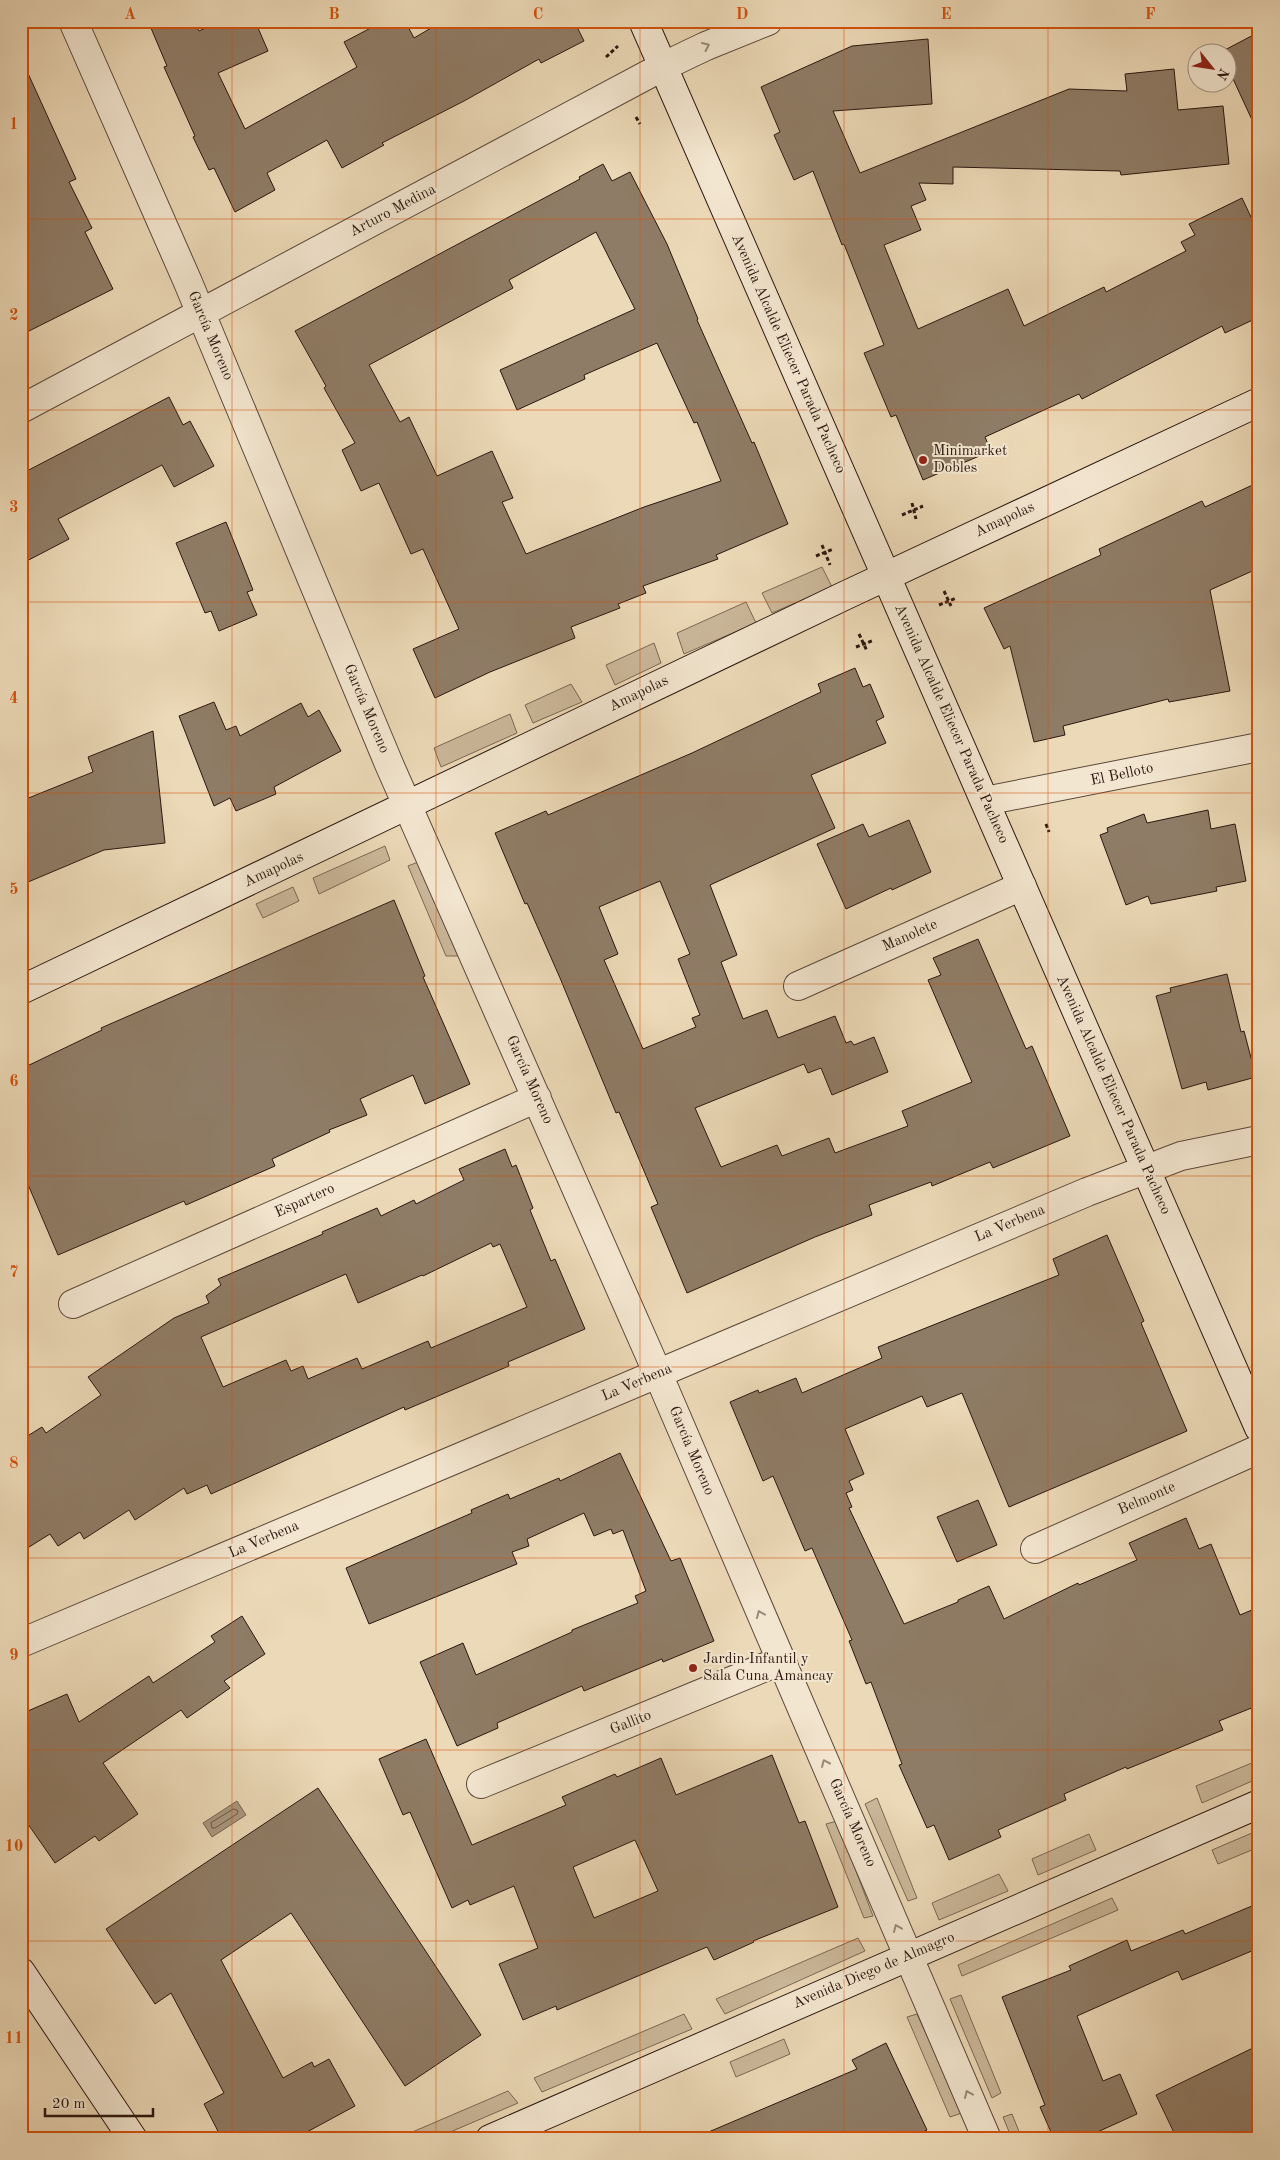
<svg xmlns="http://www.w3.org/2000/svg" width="1280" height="2160" font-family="'Old Standard TT',serif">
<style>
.green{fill:#cbb89a;stroke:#7b6854}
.water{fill:#aa977e;stroke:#776452}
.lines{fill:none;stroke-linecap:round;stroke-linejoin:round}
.shore{stroke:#6a5746;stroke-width:1}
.building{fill:#8f7c66;stroke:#2b170f;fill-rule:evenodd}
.street-casing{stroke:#5b4839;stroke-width:30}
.secondary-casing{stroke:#2b170f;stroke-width:30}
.path{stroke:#2b170f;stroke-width:3;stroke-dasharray:4 2.5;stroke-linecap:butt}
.street{stroke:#f3e6d0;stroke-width:28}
.secondary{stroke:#f3e6d0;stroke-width:28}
.oneway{stroke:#998979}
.grid{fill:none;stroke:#d5520c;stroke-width:1;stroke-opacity:0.55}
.poi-dot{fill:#8f2418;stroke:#f3e6d0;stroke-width:2}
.labels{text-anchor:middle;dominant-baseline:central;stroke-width:4;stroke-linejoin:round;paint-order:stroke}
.street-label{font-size:15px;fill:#2b170f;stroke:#f3e6d0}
.poi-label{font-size:15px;fill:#2b170f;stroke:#f3e6d0;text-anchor:start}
.neatline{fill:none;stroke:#d5520c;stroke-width:2}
.grid-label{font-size:16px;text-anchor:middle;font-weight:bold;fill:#d5520c}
</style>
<rect width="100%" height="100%" fill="#ecd9b7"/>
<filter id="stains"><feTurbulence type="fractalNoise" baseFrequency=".004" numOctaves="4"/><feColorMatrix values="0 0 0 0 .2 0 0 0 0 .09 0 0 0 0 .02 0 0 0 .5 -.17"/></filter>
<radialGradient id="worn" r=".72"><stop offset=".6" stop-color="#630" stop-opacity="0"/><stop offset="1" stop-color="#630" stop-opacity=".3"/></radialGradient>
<path class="green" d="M 822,567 L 832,587 L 772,613 L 762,593 Z
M 746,602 L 756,623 L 684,654 L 677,633 Z
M 654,643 L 661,663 L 615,685 L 606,665 Z
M 571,684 L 582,702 L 533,723 L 525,705 Z
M 510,714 L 517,733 L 441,767 L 434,748 Z
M 385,846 L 390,860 L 319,894 L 313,878 Z
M 418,862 L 458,956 L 446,956 L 408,866 Z
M 293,887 L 299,901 L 263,918 L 256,904 Z
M 1259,1760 L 1259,1778 L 1202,1803 L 1196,1786 Z
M 877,1798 L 917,1898 L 908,1901 L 865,1804 Z
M 837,1821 L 873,1916 L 864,1918 L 826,1824 Z
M 1259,1830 L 1259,1847 L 1218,1864 L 1212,1850 Z
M 1089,1834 L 1096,1850 L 1038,1875 L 1032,1859 Z
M 999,1874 L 1008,1891 L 939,1920 L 932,1903 Z
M 1112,1898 L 1118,1910 L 962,1976 L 958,1965 Z
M 858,1938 L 865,1951 L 725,2014 L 716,1999 Z
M 961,1995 L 1001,2093 L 992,2098 L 950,1999 Z
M 684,2014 L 692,2029 L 542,2092 L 534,2078 Z
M 917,2014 L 962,2113 L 950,2117 L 907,2017 Z
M 784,2039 L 790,2054 L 736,2077 L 730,2062 Z
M 508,2091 L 518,2103 L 434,2139 L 396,2139 Z
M 1012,2114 L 1022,2139 L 1012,2139 L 1003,2117 Z"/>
<path class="water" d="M 237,1801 L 246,1815 L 212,1837 L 203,1823 Z"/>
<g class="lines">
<path class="shore" d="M 234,1809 L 238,1811 L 237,1814 L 215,1828 L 212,1828 L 211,1823 Z"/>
</g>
<path class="building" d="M 148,21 L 194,21 L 199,31 L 221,21 L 255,21 L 268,51 L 218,73 L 245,129 L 357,67 L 344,42 L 384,21 L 405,21 L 414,38 L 443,21 L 574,21 L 584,41 L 541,63 L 539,59 L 464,101 L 382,143 L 384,145 L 342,168 L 327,140 L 267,173 L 275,190 L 235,212 L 214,168 L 209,170 L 193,137 L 195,136 L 164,67 L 167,66 Z
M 1259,32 L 1259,135 L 1228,68 L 1228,52 L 1221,52 Z
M 928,39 L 932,104 L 833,111 L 860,173 L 1069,89 L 1127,91 L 1125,74 L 1174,69 L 1178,110 L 1223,106 L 1229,164 L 1121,175 L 1120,171 L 953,167 L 953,184 L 919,183 L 926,200 L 911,206 L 921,230 L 884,245 L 918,329 L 1008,289 L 1024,326 L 1104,287 L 1106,292 L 1186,251 L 1181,242 L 1195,235 L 1189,224 L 1242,198 L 1259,234 L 1259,317 L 1225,333 L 1222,326 L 1082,399 L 1079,394 L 985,437 L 991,451 L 923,480 L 896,415 L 891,417 L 864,353 L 884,345 L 844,244 L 842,245 L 813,171 L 794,180 L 774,135 L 780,132 L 761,87 L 852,46 Z
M 21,58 L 76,179 L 69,182 L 92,228 L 85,232 L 113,289 L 21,335 Z
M 603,164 L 612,181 L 630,172 L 667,244 L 698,319 L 697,320 L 752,443 L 754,442 L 788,524 L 716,555 L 718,559 L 643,586 L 646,593 L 618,604 L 620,608 L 571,627 L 575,638 L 490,672 L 435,698 L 413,649 L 459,629 L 423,549 L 411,554 L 379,483 L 361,491 L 342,450 L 355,443 L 324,388 L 326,386 L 295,331 L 580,179 L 579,177 ZM 596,232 L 635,309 L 500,370 L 517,410 L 585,379 L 584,375 L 657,343 L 694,423 L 697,422 L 721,481 L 644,507 L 526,554 L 502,502 L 513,498 L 492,451 L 437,476 L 409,417 L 400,422 L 369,365 L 513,288 L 509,280 Z
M 169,397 L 183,425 L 190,421 L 214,466 L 174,487 L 162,465 L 58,519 L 69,539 L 21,564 L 21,474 Z
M 1259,482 L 1259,568 L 1210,590 L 1230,691 L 1169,702 L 1168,699 L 1063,726 L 1065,735 L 1034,742 L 1010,646 L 1004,649 L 984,608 L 1101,555 L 1099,549 L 1202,501 L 1205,507 Z
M 226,522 L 253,590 L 247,592 L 257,615 L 219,631 L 211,611 L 205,613 L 176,543 Z
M 855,668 L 863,687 L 870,684 L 884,717 L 876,721 L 886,743 L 811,775 L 835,828 L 710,885 L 737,955 L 721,962 L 743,1019 L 767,1010 L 778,1038 L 835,1016 L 846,1043 L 851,1041 L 854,1045 L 874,1037 L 888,1072 L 832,1095 L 821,1068 L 808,1073 L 804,1064 L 695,1108 L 721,1167 L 777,1145 L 782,1156 L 829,1138 L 835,1153 L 908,1126 L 902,1111 L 972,1082 L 928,980 L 941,975 L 933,958 L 978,939 L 1026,1049 L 1032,1046 L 1070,1136 L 993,1168 L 990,1162 L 932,1186 L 931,1182 L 869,1205 L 872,1215 L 815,1237 L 687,1293 L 651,1207 L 658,1204 L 619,1112 L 616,1113 L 560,978 L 527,903 L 525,904 L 495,833 L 546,811 L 548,815 L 692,753 L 821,692 L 818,684 ZM 660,881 L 690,954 L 678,959 L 700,1015 L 692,1018 L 696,1027 L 643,1049 L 604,960 L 618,954 L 599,907 Z
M 214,702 L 226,730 L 236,726 L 240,736 L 301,703 L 308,717 L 319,710 L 341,751 L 274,787 L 276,794 L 236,811 L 230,798 L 214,806 L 179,716 Z
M 153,731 L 165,843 L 104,850 L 21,885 L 21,801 L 93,772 L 88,757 Z
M 1208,810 L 1211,829 L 1235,824 L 1246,881 L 1216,887 L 1217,891 L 1151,904 L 1148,896 L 1126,905 L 1100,835 L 1108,832 L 1107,828 L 1144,814 L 1147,823 Z
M 909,820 L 931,872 L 892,890 L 891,888 L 846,909 L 817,844 L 863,824 L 869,837 Z
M 394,900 L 425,976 L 423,977 L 470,1084 L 425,1104 L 413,1075 L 360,1099 L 367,1115 L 329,1130 L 330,1132 L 272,1159 L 275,1166 L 186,1205 L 184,1201 L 58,1255 L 21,1168 L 21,1069 L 102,1030 L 101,1028 Z
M 1227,974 L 1241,1032 L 1244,1031 L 1256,1077 L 1208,1090 L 1206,1082 L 1182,1089 L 1156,996 L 1171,992 L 1170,988 Z
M 505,1149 L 512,1167 L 516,1165 L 533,1208 L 530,1210 L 551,1261 L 555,1259 L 585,1329 L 508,1362 L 509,1366 L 405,1410 L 404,1407 L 211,1494 L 207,1485 L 187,1494 L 184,1488 L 135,1520 L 129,1510 L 84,1539 L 80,1532 L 58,1546 L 50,1534 L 21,1552 L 21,1440 L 42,1427 L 46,1433 L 101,1395 L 88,1377 L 174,1318 L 209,1303 L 206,1296 L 221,1285 L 218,1279 L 323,1234 L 322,1232 L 377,1208 L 381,1216 L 414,1200 L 416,1204 L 464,1180 L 459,1169 ZM 491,1243 L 493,1247 L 500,1244 L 527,1307 L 431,1348 L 428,1341 L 362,1369 L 357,1358 L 308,1379 L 303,1366 L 291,1371 L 286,1360 L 223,1387 L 201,1337 L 346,1274 L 358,1303 L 422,1275 L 423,1276 Z
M 1107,1235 L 1144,1321 L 1141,1323 L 1187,1431 L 1009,1507 L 962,1393 L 927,1407 L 922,1396 L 845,1429 L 864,1474 L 849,1481 L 853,1490 L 846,1493 L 852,1507 L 849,1508 L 904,1624 L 958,1602 L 958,1600 L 989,1586 L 1004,1619 L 1078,1583 L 1079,1585 L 1137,1560 L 1129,1543 L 1186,1518 L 1199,1549 L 1211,1544 L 1240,1615 L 1252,1610 L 1259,1627 L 1259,1705 L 1219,1721 L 1223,1730 L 1127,1769 L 1126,1767 L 1064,1794 L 1066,1800 L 998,1830 L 1001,1837 L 949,1860 L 934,1825 L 927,1828 L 899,1765 L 902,1764 L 871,1682 L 866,1684 L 849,1641 L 852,1640 L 812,1548 L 805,1551 L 773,1476 L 763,1481 L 730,1402 L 758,1390 L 759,1393 L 796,1378 L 802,1393 L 882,1358 L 878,1347 L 1059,1275 L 1053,1259 Z
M 620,1453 L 671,1561 L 680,1558 L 714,1641 L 663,1662 L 662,1659 L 584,1691 L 582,1686 L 497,1723 L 498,1728 L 457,1746 L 420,1662 L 463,1643 L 476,1675 L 572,1632 L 572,1630 L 638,1603 L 635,1596 L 646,1591 L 623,1530 L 613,1534 L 611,1529 L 594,1536 L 584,1513 L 527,1539 L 529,1546 L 512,1552 L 517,1564 L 369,1624 L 346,1568 L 472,1513 L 471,1510 L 508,1494 L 510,1499 L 559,1478 L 560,1481 Z
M 978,1500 L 997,1545 L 957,1562 L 937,1517 Z
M 242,1616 L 265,1654 L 224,1681 L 230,1688 L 187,1718 L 181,1710 L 103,1763 L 138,1814 L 99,1841 L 95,1836 L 55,1863 L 21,1814 L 21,1714 L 67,1694 L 79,1722 L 149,1676 L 153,1683 L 215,1642 L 211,1636 Z
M 426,1739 L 472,1845 L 566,1805 L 562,1797 L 615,1774 L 617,1777 L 661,1758 L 676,1795 L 772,1755 L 799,1823 L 805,1821 L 838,1907 L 753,1941 L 754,1942 L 714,1960 L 707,1947 L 557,2010 L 556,2006 L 523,2020 L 499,1964 L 538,1948 L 514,1886 L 470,1905 L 468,1900 L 452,1908 L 410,1812 L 403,1815 L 379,1759 ZM 635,1840 L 658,1891 L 594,1918 L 573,1867 Z
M 318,1788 L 481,2035 L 405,2086 L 291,1913 L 221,1960 L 283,2078 L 312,2062 L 314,2067 L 329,2059 L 355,2106 L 294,2139 L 222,2139 L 204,2104 L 224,2093 L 171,1993 L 155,2004 L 106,1929 Z
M 1259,1903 L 1259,1948 L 1182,1980 L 1178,1971 L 1077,2016 L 1103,2081 L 1120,2074 L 1137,2114 L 1082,2139 L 1054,2139 L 1040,2107 L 1045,2105 L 1002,1997 L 1071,1970 L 1069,1966 L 1127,1940 L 1131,1951 L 1183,1930 L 1185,1934 Z
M 886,2043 L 927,2130 L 909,2139 L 692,2139 L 857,2069 L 852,2060 Z
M 1259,2045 L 1259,2132 L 1246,2139 L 1177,2139 L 1156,2095 Z"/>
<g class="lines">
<defs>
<path id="street" d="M 73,21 L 187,280 L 389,764 L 658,1374 L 987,2139
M 21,409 L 662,67 L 706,46 L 768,21
M 985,801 L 1259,747
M 798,986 L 1022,886
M 73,1304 L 537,1098
M 1035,1549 L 1259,1449
M 21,1643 L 1087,1192 L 1181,1156 L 1259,1140
M 481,1784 L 780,1661"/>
<path id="secondary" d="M 643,21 L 1259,1428
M 21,990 L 844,596 L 1259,402
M 21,1972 L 133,2139
M 490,2139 L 1259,1804"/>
</defs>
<use href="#street" class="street-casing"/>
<use href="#secondary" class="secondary-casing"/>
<path class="path" d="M 606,57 L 618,46
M 636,117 L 640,124
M 912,503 L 916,519
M 902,515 L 923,506
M 822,545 L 830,565
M 816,556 L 833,549
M 944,591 L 951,606
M 939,605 L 956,598
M 859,634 L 867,651
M 856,647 L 874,640
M 1046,824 L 1049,832"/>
<use href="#street" class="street"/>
<use href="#secondary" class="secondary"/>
</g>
<defs><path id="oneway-chevron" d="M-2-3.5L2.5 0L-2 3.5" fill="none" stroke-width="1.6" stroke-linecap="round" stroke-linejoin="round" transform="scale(1.25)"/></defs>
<g class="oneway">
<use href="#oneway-chevron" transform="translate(706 46) rotate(-24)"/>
<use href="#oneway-chevron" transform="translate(760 1614) rotate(-113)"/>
<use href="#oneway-chevron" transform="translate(825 1763) rotate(-114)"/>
<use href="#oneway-chevron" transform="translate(897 1928) rotate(-113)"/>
<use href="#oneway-chevron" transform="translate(968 2094) rotate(-113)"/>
</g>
<path class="grid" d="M 232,21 L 232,2139M 436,21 L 436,2139M 640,21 L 640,2139M 844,21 L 844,2139M 1048,21 L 1048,2139M 21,219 L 1259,219M 21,410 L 1259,410M 21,602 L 1259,602M 21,793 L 1259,793M 21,984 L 1259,984M 21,1176 L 1259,1176M 21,1367 L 1259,1367M 21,1558 L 1259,1558M 21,1750 L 1259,1750M 21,1941 L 1259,1941"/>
<g class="poi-dot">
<circle cx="923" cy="460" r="5"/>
<circle cx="693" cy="1668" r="5"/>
</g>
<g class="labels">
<g class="street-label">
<text transform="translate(393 211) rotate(-28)">Arturo Medina</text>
<text transform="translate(210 336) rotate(67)">García Moreno</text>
<text transform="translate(788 354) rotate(66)">Avenida Alcalde Eliecer Parada Pacheco</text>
<text transform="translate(1005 520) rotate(-25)">Amapolas</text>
<text transform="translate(639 694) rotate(-26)">Amapolas</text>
<text transform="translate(366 709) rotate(67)">García Moreno</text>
<text transform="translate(951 724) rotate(66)">Avenida Alcalde Eliecer Parada Pacheco</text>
<text transform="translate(1122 775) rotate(-12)">El Belloto</text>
<text transform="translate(274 870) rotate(-25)">Amapolas</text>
<text transform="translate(910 936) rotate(-24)">Manolete</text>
<text transform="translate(529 1080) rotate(66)">García Moreno</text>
<text transform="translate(1113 1095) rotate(66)">Avenida Alcalde Eliecer Parada Pacheco</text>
<text transform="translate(305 1201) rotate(-24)">Espartero</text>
<text transform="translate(1010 1224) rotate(-23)">La Verbena</text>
<text transform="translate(637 1383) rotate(-23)">La Verbena</text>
<text transform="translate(691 1451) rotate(67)">García Moreno</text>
<text transform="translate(1147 1499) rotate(-24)">Belmonte</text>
<text transform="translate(264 1540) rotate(-23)">La Verbena</text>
<text transform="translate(631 1723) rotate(-22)">Gallito</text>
<text transform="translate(852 1823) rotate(66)">García Moreno</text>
<text transform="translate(874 1971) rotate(-23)">Avenida Diego de Almagro</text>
</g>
<g class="poi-label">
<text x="933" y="451">Minimarket<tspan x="933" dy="17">Dobles</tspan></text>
<text x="703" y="1659">Jardin Infantil y<tspan x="703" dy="17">Sala Cuna Amancay</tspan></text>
</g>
</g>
<rect width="1280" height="2160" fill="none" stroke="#ecd9b7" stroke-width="55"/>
<g transform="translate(1212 68) rotate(120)"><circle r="24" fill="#f3e6d0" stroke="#a39383"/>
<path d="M0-4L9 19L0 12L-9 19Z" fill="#8f2418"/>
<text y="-8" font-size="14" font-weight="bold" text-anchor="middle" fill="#2b170f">N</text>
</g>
<path d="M45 2108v8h108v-8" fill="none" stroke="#2b170f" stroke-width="2.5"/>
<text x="52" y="2108" font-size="15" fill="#2b170f" stroke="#f3e6d0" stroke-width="4" paint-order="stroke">20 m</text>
<rect x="28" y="28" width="1224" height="2104" class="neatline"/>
<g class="grid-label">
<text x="130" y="19">A</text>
<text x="334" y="19">B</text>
<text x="538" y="19">C</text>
<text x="742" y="19">D</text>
<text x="946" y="19">E</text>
<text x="1150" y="19">F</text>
<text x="14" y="129">1</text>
<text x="14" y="320">2</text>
<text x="14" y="512">3</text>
<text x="14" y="703">4</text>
<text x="14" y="894">5</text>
<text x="14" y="1086">6</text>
<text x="14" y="1277">7</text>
<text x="14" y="1468">8</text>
<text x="14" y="1660">9</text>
<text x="14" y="1851">10</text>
<text x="14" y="2043">11</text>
</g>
<rect width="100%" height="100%" filter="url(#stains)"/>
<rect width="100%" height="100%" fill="url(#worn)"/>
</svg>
